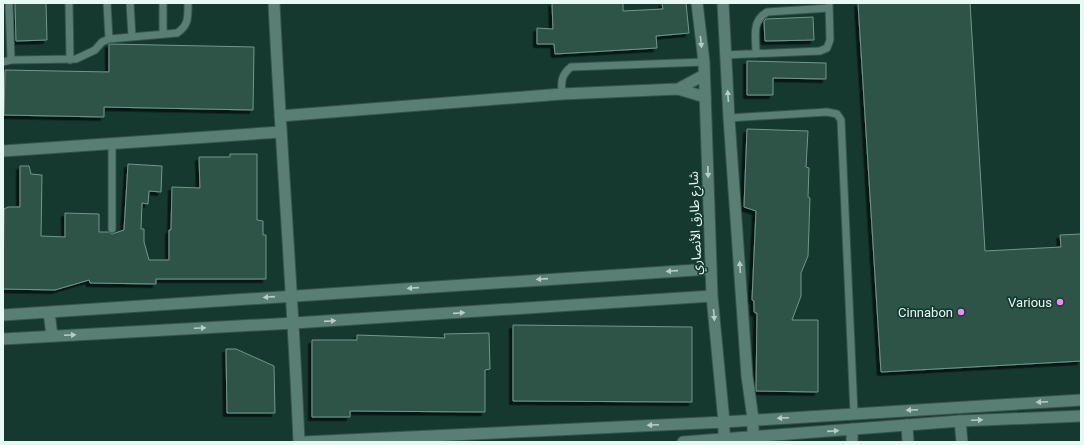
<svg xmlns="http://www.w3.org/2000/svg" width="1084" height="445" font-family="Roboto,'Noto Sans Arabic',sans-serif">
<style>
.building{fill:#2e5247;stroke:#72978b;filter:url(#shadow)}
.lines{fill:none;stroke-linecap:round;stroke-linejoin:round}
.service-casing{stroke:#37544c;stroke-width:9}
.minor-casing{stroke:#37544c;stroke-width:13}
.tertiary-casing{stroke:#37544c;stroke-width:13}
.service{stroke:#597e73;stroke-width:7}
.minor{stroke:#597e73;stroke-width:11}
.tertiary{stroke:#597e73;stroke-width:11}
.oneway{fill:#b5cec6}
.poi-dot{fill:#ed8cfa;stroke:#15392f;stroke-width:1.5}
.labels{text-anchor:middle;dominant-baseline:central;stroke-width:3.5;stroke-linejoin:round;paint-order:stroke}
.street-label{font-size:13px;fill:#e6f9f2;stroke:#15392f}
.poi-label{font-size:13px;fill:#e6f9f2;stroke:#15392f;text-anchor:end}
</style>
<defs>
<filter id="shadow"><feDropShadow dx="-3.5" dy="3.5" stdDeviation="0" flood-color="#0009"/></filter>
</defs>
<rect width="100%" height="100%" fill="#15392f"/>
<path class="building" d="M 15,3 L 46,3 L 47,40 L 16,41 Z
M 552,3 L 623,3 L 623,11 L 663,9 L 662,3 L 686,3 L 689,33 L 656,36 L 657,48 L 555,54 L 554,44 L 537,44 L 537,28 L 553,29 Z
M 858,3 L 970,3 L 985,251 L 1061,247 L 1060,235 L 1081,234 L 1081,361 L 881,372 Z
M 813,17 L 814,40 L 765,41 L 764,21 L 766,19 Z
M 109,44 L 254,47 L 253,110 L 104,107 L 104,117 L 4,115 L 5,70 L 109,72 Z
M 747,61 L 826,63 L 826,79 L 773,78 L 773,95 L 747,95 Z
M 747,129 L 808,131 L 806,167 L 809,168 L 808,197 L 810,198 L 808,256 L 801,273 L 801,296 L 792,320 L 818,320 L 818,392 L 756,391 L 757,313 L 755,313 L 754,311 L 754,301 L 752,300 L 756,211 L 744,207 Z
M 230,154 L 257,154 L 257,220 L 263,221 L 263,235 L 266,235 L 266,279 L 156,279 L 156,284 L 90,283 L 89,280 L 55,290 L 3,289 L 4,209 L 8,207 L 20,207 L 20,166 L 29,166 L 31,174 L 42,175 L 41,236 L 65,237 L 65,213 L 99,214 L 99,232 L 109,232 L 112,234 L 124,230 L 128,164 L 162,166 L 161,192 L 149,191 L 148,204 L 142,203 L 141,229 L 144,229 L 144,242 L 149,260 L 169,260 L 169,230 L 171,230 L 172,187 L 200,188 L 199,157 L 230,157 Z
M 513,325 L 692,327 L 692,402 L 513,401 Z
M 489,333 L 490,369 L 485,370 L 485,412 L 350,411 L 350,417 L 312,417 L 312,340 L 357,340 L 357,335 L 445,338 L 444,334 Z
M 226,349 L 236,349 L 274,366 L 275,413 L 227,413 Z"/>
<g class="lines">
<defs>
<path id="service" d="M 9,3 L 11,60
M 69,3 L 70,60
M 107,3 L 109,39
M 130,3 L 132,37
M 163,3 L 163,34
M 756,54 C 756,36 751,22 767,12 L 829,8
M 725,55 L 820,51 L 827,48 L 830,40 L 829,3
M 3,62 L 11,60 L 76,59 L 95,50 L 102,42 L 109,39 L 177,33 C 189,25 188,17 188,3
M 562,94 C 561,82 561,75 571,67 L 704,62
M 729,118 L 827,112 L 837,114 L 841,120 L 854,413
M 112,143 L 112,229"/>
<path id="minor" d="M 274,3 C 281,149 293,296 299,442
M 704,75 L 678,89 L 705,97
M 280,116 L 562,94 L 678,89
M 3,151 L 281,132
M 960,421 L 962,442
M 907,425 L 908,442
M 852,429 L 852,442"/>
<path id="tertiary" d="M 697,3 L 704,62 L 712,296 L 724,422 L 724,442
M 723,3 L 729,118 L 747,376 L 753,419 L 753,442
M 49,312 L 52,336
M 3,315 L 711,269
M 3,339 L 294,323 L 712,296
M 304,442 L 724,422 L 1081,400
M 683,442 L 960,421 L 1081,416"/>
</defs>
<use href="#service" class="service-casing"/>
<use href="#minor" class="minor-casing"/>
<use href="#tertiary" class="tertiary-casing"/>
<use href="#service" class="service"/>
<use href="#minor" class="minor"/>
<use href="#tertiary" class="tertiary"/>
</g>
<defs><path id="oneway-solid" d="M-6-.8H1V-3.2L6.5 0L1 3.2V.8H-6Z"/></defs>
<g class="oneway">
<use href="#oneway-solid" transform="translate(701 42) rotate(84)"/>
<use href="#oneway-solid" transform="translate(728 96) rotate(-94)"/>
<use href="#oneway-solid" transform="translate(708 172) rotate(88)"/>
<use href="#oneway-solid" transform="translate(740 267) rotate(-94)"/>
<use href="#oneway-solid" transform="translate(672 271) rotate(176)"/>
<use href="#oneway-solid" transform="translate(542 279) rotate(176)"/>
<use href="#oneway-solid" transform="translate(413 288) rotate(176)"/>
<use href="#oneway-solid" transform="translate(269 297) rotate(176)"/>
<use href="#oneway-solid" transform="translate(459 313) rotate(-4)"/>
<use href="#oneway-solid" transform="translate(714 315) rotate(85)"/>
<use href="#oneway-solid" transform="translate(330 321) rotate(-4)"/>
<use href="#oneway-solid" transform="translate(200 328) rotate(-3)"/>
<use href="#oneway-solid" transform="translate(70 335) rotate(-3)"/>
<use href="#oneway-solid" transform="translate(1042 402) rotate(177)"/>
<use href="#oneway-solid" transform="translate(912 410) rotate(177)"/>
<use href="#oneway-solid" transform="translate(783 418) rotate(177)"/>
<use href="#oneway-solid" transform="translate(977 420) rotate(-2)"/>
<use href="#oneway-solid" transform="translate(653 425) rotate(177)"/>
<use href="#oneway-solid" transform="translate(833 431) rotate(-4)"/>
</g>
<g class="poi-dot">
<circle cx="1060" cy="302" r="4"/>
<circle cx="961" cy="312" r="4"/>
</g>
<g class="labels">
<g class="street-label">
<text transform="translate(695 223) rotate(-92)">شارع طارق الأنصاري</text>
</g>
<g class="poi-label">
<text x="1052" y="302">Various</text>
<text x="953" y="312">Cinnabon</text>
</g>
</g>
<rect width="1084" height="445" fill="none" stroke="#e6f9f2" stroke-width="8"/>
</svg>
